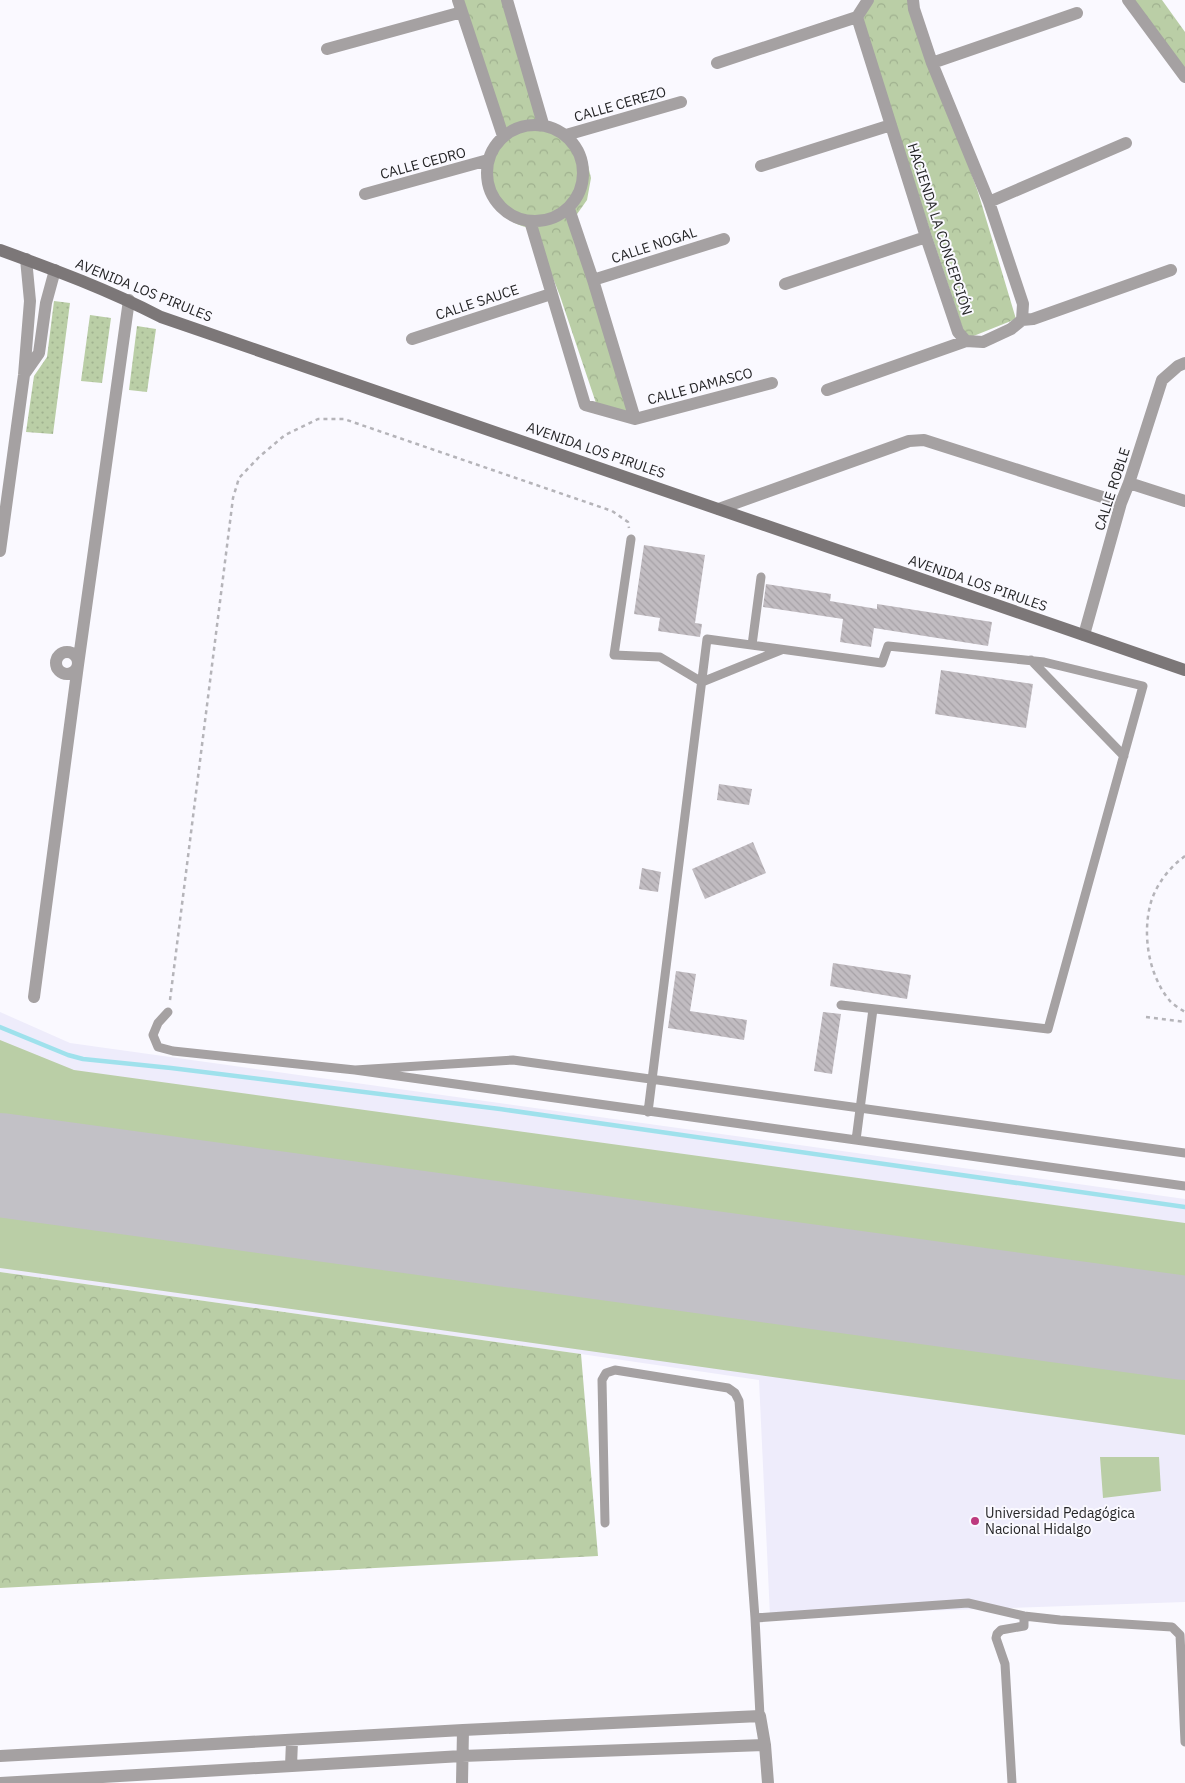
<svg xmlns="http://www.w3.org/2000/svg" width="1185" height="1783" font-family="'IBM Plex Sans',sans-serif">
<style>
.built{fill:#eeecfb}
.grass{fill:#bacea6}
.park{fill:url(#park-crowns)}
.garden{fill:url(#garden-dots)}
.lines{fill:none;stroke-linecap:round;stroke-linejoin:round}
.stream{stroke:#9fe1ec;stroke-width:4.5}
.runway{stroke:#c2c1c6;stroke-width:104}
.building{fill:url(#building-back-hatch)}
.path{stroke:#b5b4b9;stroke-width:2.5;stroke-dasharray:4 4;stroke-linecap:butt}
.lane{stroke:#a5a1a2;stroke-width:9}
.street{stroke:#a5a1a2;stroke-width:12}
.secondary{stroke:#7c7778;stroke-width:12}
.poi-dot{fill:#bd397e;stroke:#faf9ff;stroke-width:2}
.labels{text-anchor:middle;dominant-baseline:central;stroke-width:4;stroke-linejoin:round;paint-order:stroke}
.street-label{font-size:14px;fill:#252527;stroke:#faf9ff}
.poi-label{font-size:14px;fill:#252527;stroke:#faf9ff;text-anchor:start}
</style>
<defs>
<pattern id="park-crowns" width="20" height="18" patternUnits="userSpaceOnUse" patternTransform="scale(1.25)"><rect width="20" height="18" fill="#bacea6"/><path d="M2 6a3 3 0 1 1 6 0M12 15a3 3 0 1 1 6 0" fill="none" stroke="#a0b18f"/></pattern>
<pattern id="garden-dots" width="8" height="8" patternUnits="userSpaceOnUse" patternTransform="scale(1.25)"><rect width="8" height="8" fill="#bacea6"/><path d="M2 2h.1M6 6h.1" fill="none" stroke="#a0b18f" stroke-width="1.8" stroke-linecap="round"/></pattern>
<pattern id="building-back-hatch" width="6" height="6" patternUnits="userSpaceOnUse" patternTransform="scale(1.25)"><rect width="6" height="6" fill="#c1bcc1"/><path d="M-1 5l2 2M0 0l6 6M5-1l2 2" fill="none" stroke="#a6a1a6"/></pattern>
</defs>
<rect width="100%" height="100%" fill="#faf9ff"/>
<path class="built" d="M 0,1012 L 70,1043 L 1185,1199 L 1185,1602 L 770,1616 L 759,1380 L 581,1354 L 0,1272 Z"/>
<path class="grass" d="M 0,1040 L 74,1070 L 1185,1223 L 1185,1298 L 0,1134 Z
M 0,1196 L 1185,1359 L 1185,1435 L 0,1268 Z
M 1100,1457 L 1159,1457 L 1161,1491 L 1103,1498 Z"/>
<path class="park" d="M 458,0 L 506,0 L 548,128 L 572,139 L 586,157 L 591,178 L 587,200 L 575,217 L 631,416 L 597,406 L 560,296 L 534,230 C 528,227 519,226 513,222 C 496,209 484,185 492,164 C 495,155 500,148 506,141 Z
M 874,0 L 912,0 L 913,12 L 978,192 L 1016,319 L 966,339 L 859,17 Z
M 1128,0 L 1162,0 L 1185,32 L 1185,73 Z
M 0,1272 L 581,1354 L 598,1556 L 0,1588 Z"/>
<path class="garden" d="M 54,301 L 70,303 L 53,434 L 26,432 L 34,376 L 47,357 Z
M 90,315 L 111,318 L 102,383 L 81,381 Z
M 137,326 L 156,329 L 147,392 L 129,390 Z"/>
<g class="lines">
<path class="stream" d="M 0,1027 L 68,1055 L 83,1059 L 171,1068 L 500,1109 L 1185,1207"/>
<path class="runway" d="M 0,1165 L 1185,1328"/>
</g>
<path class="building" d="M 644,545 L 705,555 L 695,623 L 702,624 L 700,637 L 658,631 L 660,618 L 634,614 Z
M 766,584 L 831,594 L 830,601 L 877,609 L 877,604 L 992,622 L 988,646 L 874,628 L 871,647 L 840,642 L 843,619 L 763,607 Z
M 941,670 L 1033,684 L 1026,728 L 935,714 Z
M 719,784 L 752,789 L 749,805 L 717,800 Z
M 753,842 L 766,873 L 705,899 L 692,869 Z
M 642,868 L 661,872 L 658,892 L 639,889 Z
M 833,963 L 911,975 L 907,999 L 830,986 Z
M 676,971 L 696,974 L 690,1011 L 747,1020 L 744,1040 L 668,1028 Z
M 823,1012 L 841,1014 L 832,1074 L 814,1071 Z"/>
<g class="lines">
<path class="path" d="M 1185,856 C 1170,867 1157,883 1151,902 C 1142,933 1148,975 1170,1001 C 1174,1005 1180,1009 1185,1012
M 170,1000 L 233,498 L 239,478 L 259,457 L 285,435 L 318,419 L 344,419 L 612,511 L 628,522 L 629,528
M 1146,1017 L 1185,1022"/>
<path class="lane" d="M 631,539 L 614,655 L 660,657 L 702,682 L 781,650
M 752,645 L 761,577
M 1031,660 L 1124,756
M 168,1012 L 158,1023 L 153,1035 L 158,1047 L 173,1051 L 355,1070
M 648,1112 L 707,639 L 882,663 L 888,646 L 1044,662 L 1143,686 L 1048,1029 L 841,1005
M 856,1140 L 873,1009
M 1185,1153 L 513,1060 L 355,1070 L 1185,1186
M 605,1523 L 602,1380 L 606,1373 L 615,1370 L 728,1388 L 735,1393 L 739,1401 L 755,1618
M 760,1716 L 755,1618 L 968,1603 L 1024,1616 L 1060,1620 L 1172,1627 L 1180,1635 L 1185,1742
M 1012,1783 L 1005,1664 L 996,1638 L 997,1634 L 1001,1630 L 1024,1626 L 1024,1616"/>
<path class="street" d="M 458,0 L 503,136
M 507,0 L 543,124
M 868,0 L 857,17 L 926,237 L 958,332 L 966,341 L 983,342 L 1011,329 L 1022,320
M 913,0 L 914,9 L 932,63 L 989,202 L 1023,304 L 1022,320
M 1128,0 L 1185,77
M 327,49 L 462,12
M 717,63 L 857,17
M 932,63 L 1077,13
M487 173a48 48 0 1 1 96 0a48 48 0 1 1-96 0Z
M 566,135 L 681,102
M 761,166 L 891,125
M 365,194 L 488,160
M 989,202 L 1126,143
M 530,221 L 585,405 L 635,419 L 593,280 L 569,209
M 593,280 L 724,239
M 785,284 L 926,237
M 1022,320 L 1033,319 L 1171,270
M 412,339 L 551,294
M 25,373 L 39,353 L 46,303 L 55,270
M 827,390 L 966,341
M 635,419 L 772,383
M 1129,483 L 1185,501
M 719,509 L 909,441 L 924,440 L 1121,503
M 0,551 L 24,375 L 30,301 L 26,259
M 1084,635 L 1121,503 L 1129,483 L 1162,380 L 1178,366 L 1185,363
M56 663a11 11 0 1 1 22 0a11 11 0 1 1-22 0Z
M 34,997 L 78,665 L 129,300
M 0,1756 L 463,1730 L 760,1716 L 765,1745 L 768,1783
M 291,1766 L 292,1741
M 0,1783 L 462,1756 L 765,1745
M 462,1783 L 463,1730"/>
<path class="secondary" d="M 0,250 C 55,270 109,290 161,317 L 1185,670"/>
</g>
<circle class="poi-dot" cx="975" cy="1521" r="5"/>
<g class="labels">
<g class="street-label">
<text transform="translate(620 104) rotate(-16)">CALLE CEREZO</text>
<text transform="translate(423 163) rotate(-15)">CALLE CEDRO</text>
<text transform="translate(940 229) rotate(72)">HACIENDA LA CONCEPCIÓN</text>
<text transform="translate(654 245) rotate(-18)">CALLE NOGAL</text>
<text transform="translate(144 290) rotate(22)">AVENIDA LOS PIRULES</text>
<text transform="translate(477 302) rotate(-18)">CALLE SAUCE</text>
<text transform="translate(700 386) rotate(-15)">CALLE DAMASCO</text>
<text transform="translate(596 450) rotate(19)">AVENIDA LOS PIRULES</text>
<text transform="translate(1112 489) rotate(-72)">CALLE ROBLE</text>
<text transform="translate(978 583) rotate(19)">AVENIDA LOS PIRULES</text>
</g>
<g class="poi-label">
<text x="985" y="1513">Universidad Pedagógica<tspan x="985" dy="16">Nacional Hidalgo</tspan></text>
</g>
</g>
</svg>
